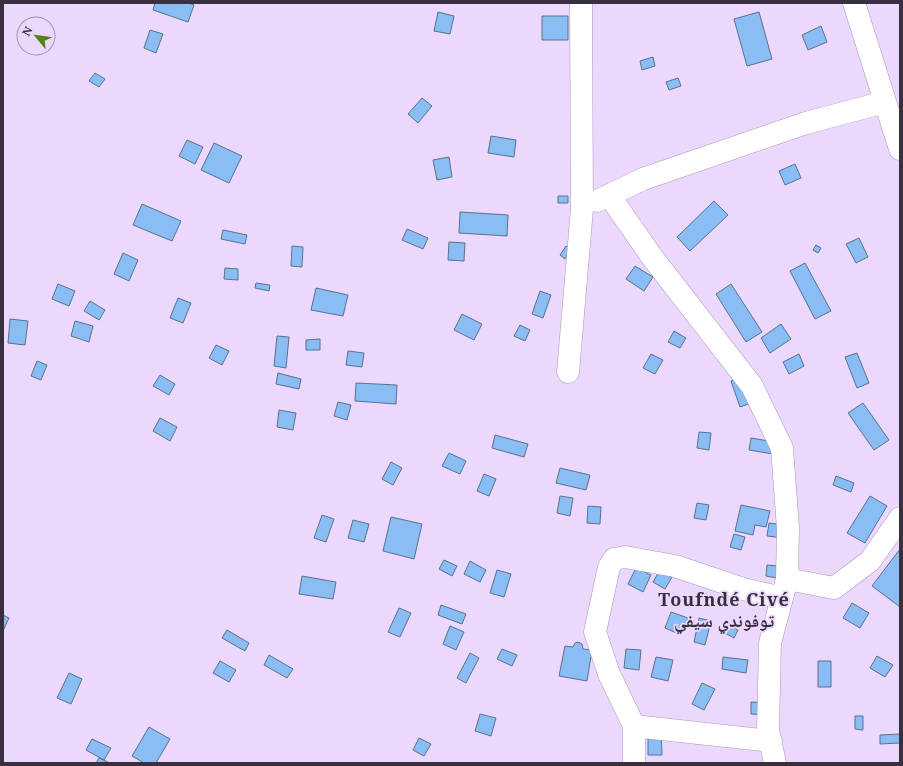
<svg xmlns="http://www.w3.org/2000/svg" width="903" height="766" font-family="'Noto Serif','Noto Naskh Arabic',serif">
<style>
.building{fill:#8abdf3;stroke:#58728e}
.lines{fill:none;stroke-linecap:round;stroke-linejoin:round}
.minor-casing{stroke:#a996b8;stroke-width:23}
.minor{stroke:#fff;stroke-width:22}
.labels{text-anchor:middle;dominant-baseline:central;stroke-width:3.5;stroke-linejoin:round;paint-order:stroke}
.district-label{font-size:18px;font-weight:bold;letter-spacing:1px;fill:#38303e;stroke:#ecd8fc}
</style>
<rect width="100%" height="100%" fill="#ecd8fc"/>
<path class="building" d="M 155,3 L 189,3 L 194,5 L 188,22 L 153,10 Z
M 438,12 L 454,16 L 450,34 L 434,31 Z
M 759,12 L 772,59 L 747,66 L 734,19 Z
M 542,16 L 568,16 L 568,40 L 542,40 Z
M 821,26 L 827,42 L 808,50 L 802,35 Z
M 150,30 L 163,34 L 156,53 L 144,48 Z
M 653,57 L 655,66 L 642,70 L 640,61 Z
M 95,73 L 105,79 L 99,87 L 89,81 Z
M 678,78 L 681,86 L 669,90 L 666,82 Z
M 422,98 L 432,106 L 418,123 L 408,114 Z
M 491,136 L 516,140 L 514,157 L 488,153 Z
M 187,140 L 203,147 L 195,164 L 179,156 Z
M 214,143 L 242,156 L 229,183 L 201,170 Z
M 449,157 L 452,177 L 437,180 L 433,160 Z
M 795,164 L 801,178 L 785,185 L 779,171 Z
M 558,196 L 568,196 L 568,203 L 558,203 Z
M 714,201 L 728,215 L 690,251 L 677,237 Z
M 142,204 L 181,221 L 172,241 L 133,225 Z
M 460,212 L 508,215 L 507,236 L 459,233 Z
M 407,229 L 428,238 L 423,249 L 402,240 Z
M 223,230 L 247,235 L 245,244 L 221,239 Z
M 859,238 L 868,257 L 856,263 L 846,244 Z
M 449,242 L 465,243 L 464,261 L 448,260 Z
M 816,245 L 821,248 L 818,253 L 813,250 Z
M 292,246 L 303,247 L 302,267 L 291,266 Z
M 566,246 L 571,249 L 565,259 L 560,255 Z
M 123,253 L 138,260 L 129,281 L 114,274 Z
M 805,263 L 831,311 L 815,319 L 790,271 Z
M 635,266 L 653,277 L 644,291 L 626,279 Z
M 225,268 L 238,269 L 238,280 L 224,279 Z
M 256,283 L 270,285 L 269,291 L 255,288 Z
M 58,284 L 75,291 L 69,306 L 52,299 Z
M 731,284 L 762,332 L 746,342 L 716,294 Z
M 316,288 L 348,295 L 343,316 L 311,310 Z
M 540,291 L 551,295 L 543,318 L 532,314 Z
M 178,298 L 191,303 L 183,323 L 170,318 Z
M 90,301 L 105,310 L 99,320 L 84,311 Z
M 462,314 L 482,324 L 474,340 L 454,330 Z
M 10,319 L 28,321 L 25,345 L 8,343 Z
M 75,321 L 93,326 L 89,342 L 71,336 Z
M 781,324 L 791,339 L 770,353 L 761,338 Z
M 520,325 L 530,330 L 525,341 L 514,336 Z
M 674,331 L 686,338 L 680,348 L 668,342 Z
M 277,336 L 289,337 L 286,368 L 274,366 Z
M 320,339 L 320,350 L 306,350 L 306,340 Z
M 216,345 L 229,351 L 222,365 L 209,358 Z
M 348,351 L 364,353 L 362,367 L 346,365 Z
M 857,353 L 869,383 L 857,388 L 845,357 Z
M 651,354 L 663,360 L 655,374 L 643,368 Z
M 799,354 L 804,366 L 789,374 L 783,362 Z
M 37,361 L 47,365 L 41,380 L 31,376 Z
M 278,373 L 301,379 L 299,389 L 276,384 Z
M 160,375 L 175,384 L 169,395 L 153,386 Z
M 742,377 L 751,403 L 740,407 L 731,381 Z
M 356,383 L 397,385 L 396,404 L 355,401 Z
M 338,402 L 351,405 L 347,420 L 334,416 Z
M 863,403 L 889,440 L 874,450 L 848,413 Z
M 279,410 L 296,413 L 293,430 L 277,427 Z
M 160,418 L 177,427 L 170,441 L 153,431 Z
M 699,432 L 711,433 L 709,450 L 697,448 Z
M 495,435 L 528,444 L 524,457 L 492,448 Z
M 751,438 L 775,442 L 773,454 L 749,450 Z
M 449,453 L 466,461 L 460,474 L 442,466 Z
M 391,462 L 402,468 L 393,485 L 382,479 Z
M 560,468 L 590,475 L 586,490 L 556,483 Z
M 484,474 L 496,479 L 489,496 L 477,491 Z
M 836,476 L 854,483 L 851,492 L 833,485 Z
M 560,496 L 573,498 L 570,516 L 557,513 Z
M 870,496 L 887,506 L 865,543 L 847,533 Z
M 697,503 L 709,505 L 706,520 L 694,518 Z
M 741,505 L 770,511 L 766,527 L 755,525 L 753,535 L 735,531 Z
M 588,506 L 601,507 L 600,524 L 587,523 Z
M 322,515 L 334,519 L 326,542 L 314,538 Z
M 391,517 L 422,524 L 414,559 L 383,551 Z
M 353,520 L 369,524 L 364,542 L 348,538 Z
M 769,523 L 786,525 L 784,538 L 767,536 Z
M 734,534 L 745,537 L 741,550 L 730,547 Z
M 900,549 L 900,607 L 872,586 Z
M 444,560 L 457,566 L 452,576 L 439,569 Z
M 470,561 L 486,570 L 480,582 L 464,574 Z
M 767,565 L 779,566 L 777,578 L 766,576 Z
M 636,568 L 651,575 L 643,592 L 628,584 Z
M 497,570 L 511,574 L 504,597 L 490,593 Z
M 660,570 L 672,577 L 665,589 L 653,582 Z
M 302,576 L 336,582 L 333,599 L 299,594 Z
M 852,603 L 869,613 L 860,628 L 843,618 Z
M 441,605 L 466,614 L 462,624 L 438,615 Z
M 399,608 L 411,613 L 400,637 L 388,632 Z
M 671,612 L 688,618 L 681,635 L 665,628 Z
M 3,615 L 9,618 L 3,631 Z
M 699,618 L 711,621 L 705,645 L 694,642 Z
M 727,624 L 738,630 L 734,638 L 723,632 Z
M 450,626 L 464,632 L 456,650 L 443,644 Z
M 227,630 L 249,643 L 245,651 L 222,638 Z
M 578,642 L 582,644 L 583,649 L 592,650 L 587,681 L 559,676 L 565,646 L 573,647 L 575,643 Z
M 502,649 L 517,655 L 512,666 L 497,659 Z
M 626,649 L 641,650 L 639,670 L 624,668 Z
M 470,653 L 479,658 L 466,683 L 457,678 Z
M 269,655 L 293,669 L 287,678 L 264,665 Z
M 877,656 L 893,665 L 885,677 L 870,668 Z
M 656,657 L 673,660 L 668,681 L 651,677 Z
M 723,657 L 748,660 L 746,673 L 722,669 Z
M 220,661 L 236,670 L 229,682 L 213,673 Z
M 818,661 L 831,661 L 831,687 L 818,687 Z
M 69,673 L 82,679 L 71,704 L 57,698 Z
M 702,683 L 715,689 L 704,710 L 692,704 Z
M 751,702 L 767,703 L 766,715 L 751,714 Z
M 480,714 L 496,718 L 491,736 L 475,731 Z
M 855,716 L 863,716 L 863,730 L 855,729 Z
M 149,727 L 170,739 L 156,763 L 144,763 L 132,756 Z
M 648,729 L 661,729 L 662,755 L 648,755 Z
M 900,734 L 900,743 L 880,744 L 880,735 Z
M 419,738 L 431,744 L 424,756 L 413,750 Z
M 92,739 L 111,748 L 104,760 L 86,750 Z
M 99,758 L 110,763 L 96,763 Z"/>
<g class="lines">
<defs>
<path id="minor" d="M 854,3 L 900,149
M 609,195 L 652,257 L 752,386 L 782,448 L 788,528 L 787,579 L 770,643 L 768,730 L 775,763
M 597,201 L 643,179 L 806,123 L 885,102
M 568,372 L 582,209 L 581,3
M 787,579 L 834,588 L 870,561 L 900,518
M 634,726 L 771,741
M 634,763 L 634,726 L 609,674 L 595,632 L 609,567 L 614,559 L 625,557 L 675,566 L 743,589 L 782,598"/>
</defs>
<use href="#minor" class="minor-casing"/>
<use href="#minor" class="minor"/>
</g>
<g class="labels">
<g class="district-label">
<text x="724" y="599">Toufndé Civé<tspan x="724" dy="21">توفوندي سيفي</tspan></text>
</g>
</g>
<rect width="903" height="766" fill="none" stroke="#38303e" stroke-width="8"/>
<g transform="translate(36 36) rotate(299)"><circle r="19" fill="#ecd8fc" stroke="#a495b0"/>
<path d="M0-3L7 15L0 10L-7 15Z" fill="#548311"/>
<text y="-6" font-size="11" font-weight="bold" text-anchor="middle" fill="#38303e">N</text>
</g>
</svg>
